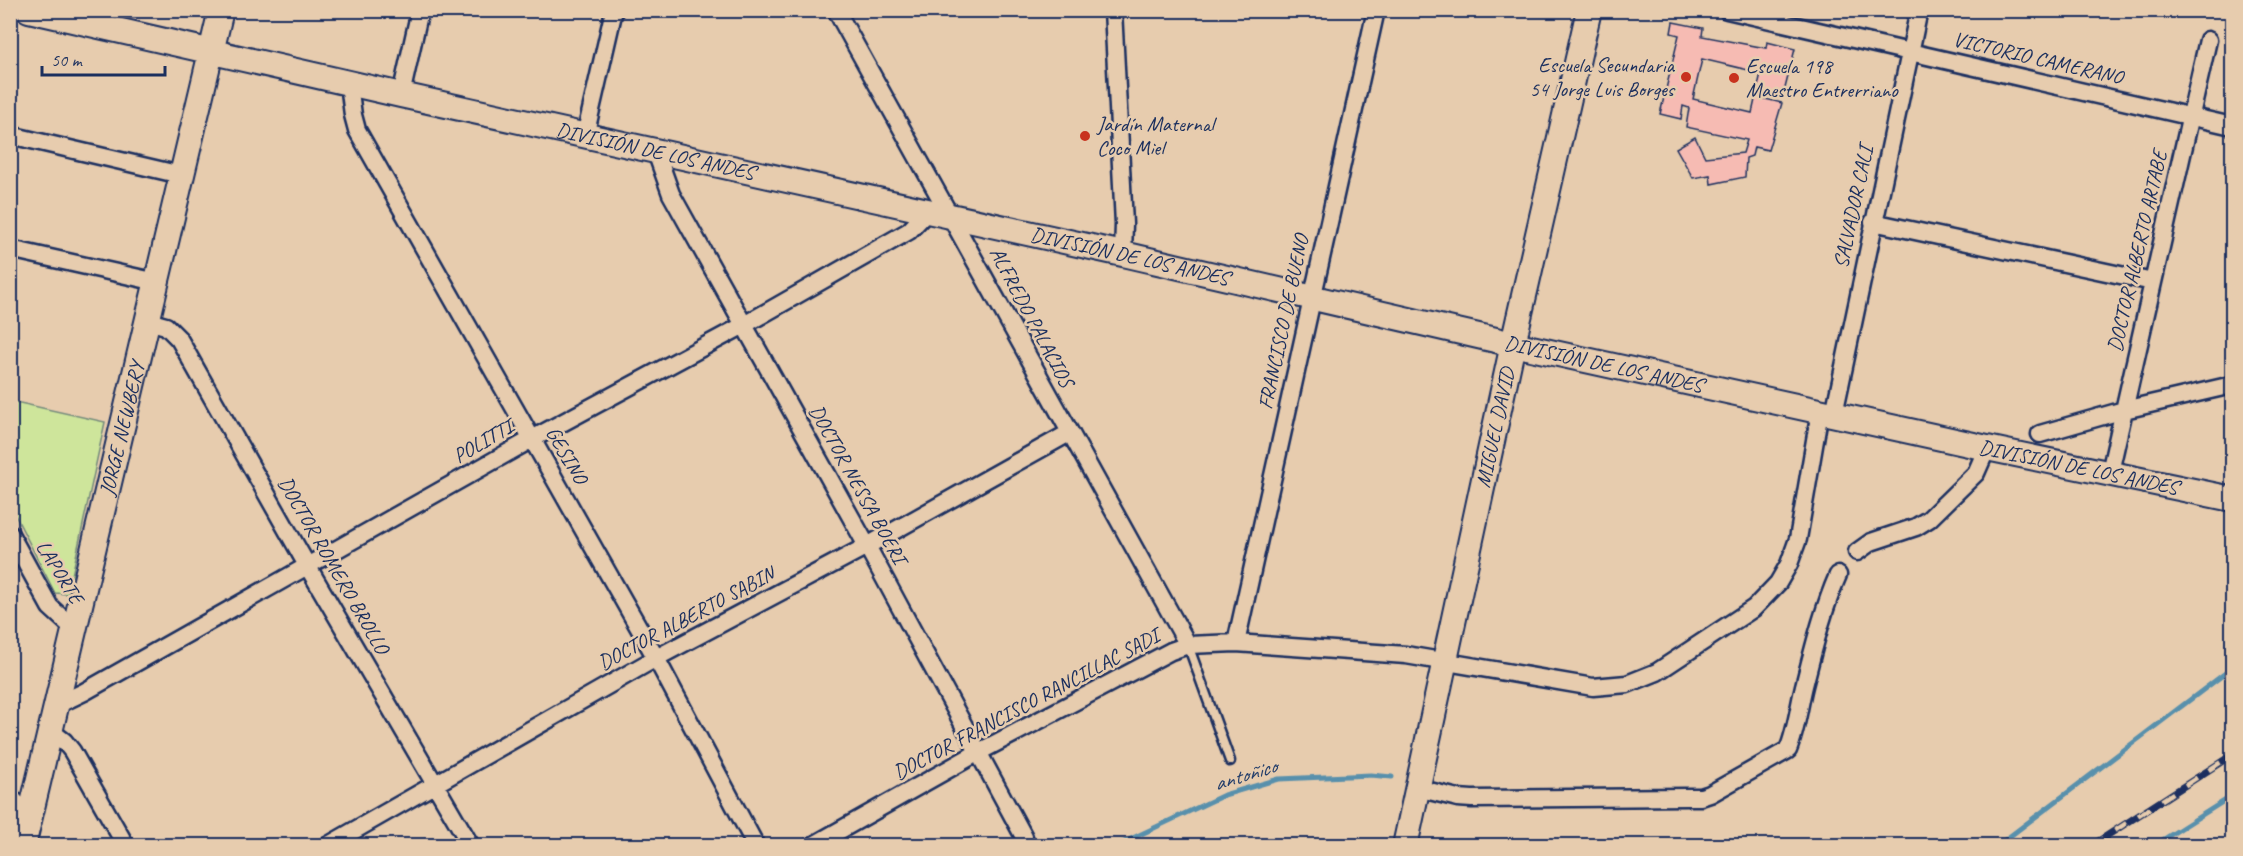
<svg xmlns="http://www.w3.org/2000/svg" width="2243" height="856" font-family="Caveat,sans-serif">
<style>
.green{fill:#cee59b;stroke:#748a7c;stroke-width:1.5}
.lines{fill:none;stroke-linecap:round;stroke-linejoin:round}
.stream{stroke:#5990ac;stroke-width:5}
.building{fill:#f6bbb3;stroke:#1b2f5e;stroke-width:1.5;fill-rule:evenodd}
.lane-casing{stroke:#1b2f5e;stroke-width:13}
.street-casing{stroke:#1b2f5e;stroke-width:21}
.secondary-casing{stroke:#1b2f5e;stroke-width:28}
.lane{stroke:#e7ccae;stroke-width:8}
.street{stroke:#e7ccae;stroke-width:16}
.secondary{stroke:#e7ccae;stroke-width:24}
.rail-casing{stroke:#1b2f5e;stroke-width:7}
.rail{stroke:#e7ccae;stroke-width:4.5;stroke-dasharray:14;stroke-linecap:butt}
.poi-dot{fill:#c8321e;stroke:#e7ccae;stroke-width:2}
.labels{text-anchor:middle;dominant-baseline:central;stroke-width:5;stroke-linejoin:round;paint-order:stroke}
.street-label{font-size:21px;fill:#1b2f5e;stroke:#e7ccae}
.poi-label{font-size:21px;fill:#1b2f5e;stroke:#e7ccae;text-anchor:start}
.water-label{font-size:22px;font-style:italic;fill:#253f6b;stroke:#e7ccae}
</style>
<rect width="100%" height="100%" fill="#e7ccae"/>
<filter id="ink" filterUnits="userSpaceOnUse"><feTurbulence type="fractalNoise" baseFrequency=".0167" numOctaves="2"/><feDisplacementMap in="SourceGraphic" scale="12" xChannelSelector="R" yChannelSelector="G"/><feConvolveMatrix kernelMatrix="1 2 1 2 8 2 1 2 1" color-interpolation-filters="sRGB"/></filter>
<g filter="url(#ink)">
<path class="green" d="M 11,401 L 105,422 L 68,594 L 55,593 L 11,507 Z"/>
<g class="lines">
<path class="stream" d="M 1116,846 L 1224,795 L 1279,779 L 1371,775 L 1392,777
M 2001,846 L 2001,843 L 2232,668
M 2153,846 L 2232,796"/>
</g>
<path class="building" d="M 1673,22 L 1703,28 L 1702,36 L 1766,48 L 1767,42 L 1795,49 L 1783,96 L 1766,91 L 1765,99 L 1782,103 L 1768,150 L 1754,147 L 1752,156 L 1746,158 L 1745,177 L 1711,184 L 1710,175 L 1693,178 L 1676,148 L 1695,137 L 1705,157 L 1743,153 L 1747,140 L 1686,127 L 1689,108 L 1683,106 L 1681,119 L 1660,114 L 1679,35 L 1671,33 ZM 1702,59 L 1761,73 L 1752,113 L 1693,99 Z"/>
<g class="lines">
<defs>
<path id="lane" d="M 1188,645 L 1230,761"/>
<path id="street" d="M 836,10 C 955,221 1070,434 1188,645
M 1113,10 L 1124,224 L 1123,254
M 1727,10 L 2232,126
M 349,84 L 353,115 L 357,130 L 656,658 L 756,846
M 401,95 L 420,10
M 10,135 L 181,175
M 585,136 L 614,10
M 656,152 L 671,194 L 867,546 L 1024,837
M 1873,222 L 2153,282
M 10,249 L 157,282
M 148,321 L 166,326 L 179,339 L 308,567 L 471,846
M 1834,414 L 1919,10
M 2040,434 L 2124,410 L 2232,385
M 2110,472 L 2208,40
M 10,534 L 50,607 L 74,629
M 1857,552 L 1871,542 L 1916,527 L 1929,519 L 1976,473 L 1987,448
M 1236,643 L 1376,10
M 57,705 L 84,692 L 532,439 L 744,325 L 909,231 L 927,212
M 51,731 L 64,741 L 72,751 L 126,846
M 1417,788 L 1458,798 L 1472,799 L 1687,797 L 1701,797 L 1710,794 L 1788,750 C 1797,729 1799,704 1805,682 C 1814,647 1823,609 1838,575
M 10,796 L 30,818
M 327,846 L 656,658 L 867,546 L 1069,433
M 812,846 L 977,753 L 1171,651 L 1188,645 L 1236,643 L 1406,655 L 1593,687 L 1627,684 L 1657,672 L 1754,608 L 1778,583 L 1789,564 L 1798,539 L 1820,411"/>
<g id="secondary">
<path id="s1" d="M 29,10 L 401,95 L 1123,254 L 1513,344 L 1987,448 L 2232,499"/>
<path id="s2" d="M 23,846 L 221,10"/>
<path id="s3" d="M 1405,846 L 1513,344 L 1589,10"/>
</g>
</defs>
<use href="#lane" class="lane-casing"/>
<use href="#street" class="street-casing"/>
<use href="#secondary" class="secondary-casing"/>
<use href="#lane" class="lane"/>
<use href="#street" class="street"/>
<use href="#secondary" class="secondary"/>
<defs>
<path id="rail" d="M 2091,846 L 2232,755"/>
</defs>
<use href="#rail" class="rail-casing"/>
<use href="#rail" class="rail"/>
</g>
</g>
<g class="poi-dot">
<circle cx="1686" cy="77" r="6"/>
<circle cx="1734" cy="78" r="6"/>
<circle cx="1085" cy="136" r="6"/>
</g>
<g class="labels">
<g class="street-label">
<text transform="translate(2038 58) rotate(13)">VICTORIO CAMERANO</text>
<text stroke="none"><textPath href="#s1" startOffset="642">DIVISIÓN DE LOS ANDES</textPath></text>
<text transform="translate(1853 207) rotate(-78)">SALVADOR CALI</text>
<text transform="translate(2137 251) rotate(-77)">DOCTOR ALBERTO ARTABE</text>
<text stroke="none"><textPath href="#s1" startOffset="1128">DIVISIÓN DE LOS ANDES</textPath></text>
<text transform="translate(1032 317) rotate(62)">ALFREDO PALACIOS</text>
<text transform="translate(1283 322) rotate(-78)">FRANCISCO DE BUENO</text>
<text stroke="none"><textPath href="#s1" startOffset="1614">DIVISIÓN DE LOS ANDES</textPath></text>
<text stroke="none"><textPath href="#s2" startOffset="429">JORGE NEWBERY</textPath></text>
<text stroke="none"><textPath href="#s3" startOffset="428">MIGUEL DAVID</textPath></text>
<text transform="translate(483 441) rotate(-30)">POLITTI</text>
<text transform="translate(567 455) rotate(60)">GESINO</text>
<text stroke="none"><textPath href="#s1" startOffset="2100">DIVISIÓN DE LOS ANDES</textPath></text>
<text transform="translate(858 484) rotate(61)">DOCTOR NESSA BOERI</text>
<text transform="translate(334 565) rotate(60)">DOCTOR ROMERO BROLLO</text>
<text transform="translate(60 572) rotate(58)">LAPORTE</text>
<text transform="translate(686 618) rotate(-28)">DOCTOR ALBERTO SABIN</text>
<text transform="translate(1026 704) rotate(-28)">DOCTOR FRANCISCO RANCILLAC SADI</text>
</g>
<g class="poi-label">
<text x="1674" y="65" text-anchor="end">Escuela Secundaria<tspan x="1674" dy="24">54 Jorge Luis Borges</tspan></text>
<text x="1746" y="66">Escuela 198<tspan x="1746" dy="24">Maestro Entrerriano</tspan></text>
<text x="1097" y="124">Jardín Maternal<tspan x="1097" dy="24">Coco Miel</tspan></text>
</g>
<g class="water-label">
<text transform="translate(1245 775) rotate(-17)">antoñico</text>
</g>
</g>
<rect width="2243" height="856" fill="none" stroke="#e7ccae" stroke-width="36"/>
<rect x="18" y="18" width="2207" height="820" fill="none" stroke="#1b2f5e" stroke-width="2" filter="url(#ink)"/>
<path d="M42 66v9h123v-9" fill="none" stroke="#1b2f5e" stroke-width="3"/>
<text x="51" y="66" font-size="18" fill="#1b2f5e" stroke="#e7ccae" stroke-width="4.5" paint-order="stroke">50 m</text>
</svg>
